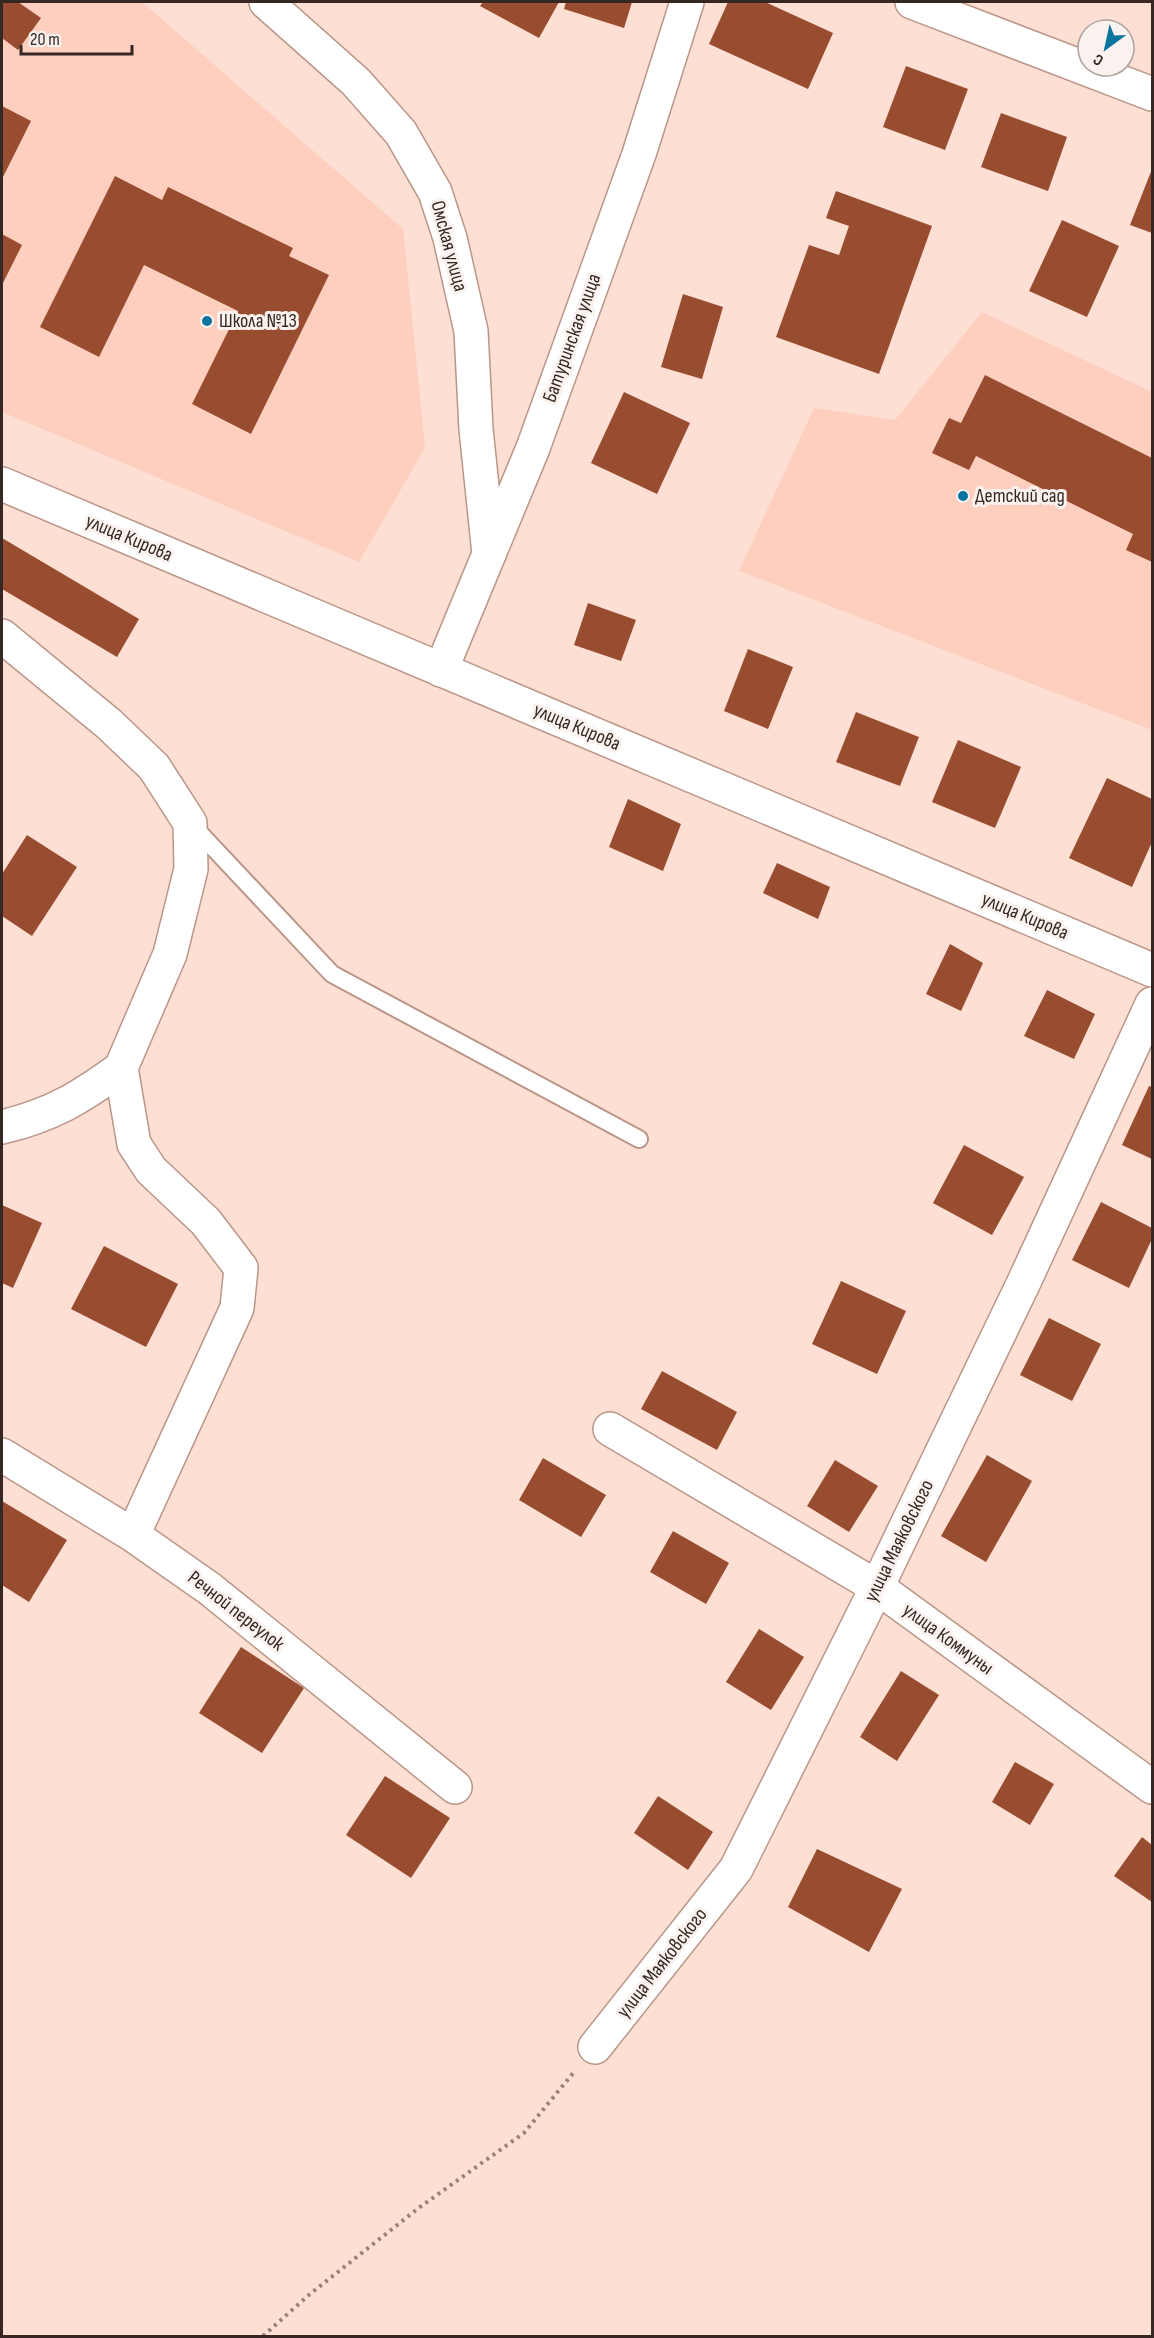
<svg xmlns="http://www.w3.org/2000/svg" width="1154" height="2338" font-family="'Sofia Sans Condensed',sans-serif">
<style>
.built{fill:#fecfbf}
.building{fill:#984c30}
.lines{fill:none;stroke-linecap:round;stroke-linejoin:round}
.service-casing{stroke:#ba9689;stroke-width:20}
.minor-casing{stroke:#ba9689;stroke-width:36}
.tertiary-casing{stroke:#ba9689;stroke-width:36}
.secondary-casing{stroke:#ba9689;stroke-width:36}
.primary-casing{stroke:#ba9689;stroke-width:36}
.path{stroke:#99827a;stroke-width:4;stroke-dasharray:3 4.5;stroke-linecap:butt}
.service{stroke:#fff;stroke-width:16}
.minor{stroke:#fff;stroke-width:33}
.tertiary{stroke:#fff;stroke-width:33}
.secondary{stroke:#fff;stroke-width:33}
.primary{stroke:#fff;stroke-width:33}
.poi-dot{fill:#0d74a0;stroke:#faf2ef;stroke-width:2}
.labels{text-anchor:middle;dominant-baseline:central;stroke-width:6;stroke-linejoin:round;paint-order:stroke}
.street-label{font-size:20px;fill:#362722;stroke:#faf2ef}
.poi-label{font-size:20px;fill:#362722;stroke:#faf2ef;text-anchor:start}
</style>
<rect width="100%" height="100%" fill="#fedfd3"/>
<path class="built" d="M 2,2 L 142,2 L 403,229 L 425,448 L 359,562 L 2,412 Z
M 982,312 L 1152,392 L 1152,730 L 739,571 L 814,408 L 895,420 Z"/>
<path class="building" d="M 2,2 L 18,2 L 41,18 L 18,50 L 2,38 Z
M 483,2 L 559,2 L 539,38 L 480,6 Z
M 566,2 L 632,2 L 624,28 L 564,9 Z
M 728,2 L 765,2 L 833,33 L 808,89 L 709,44 Z
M 906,66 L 968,89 L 945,150 L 883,127 Z
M 2,106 L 31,121 L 2,179 Z
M 1001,113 L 1067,137 L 1048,191 L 981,167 Z
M 1152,169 L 1152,233 L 1130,225 Z
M 115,176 L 162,200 L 168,187 L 293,248 L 289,256 L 329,275 L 251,434 L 192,404 L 238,311 L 144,265 L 99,357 L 40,327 Z
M 836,191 L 932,226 L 879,374 L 776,337 L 809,245 L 839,255 L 849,226 L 826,218 Z
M 1062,220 L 1119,246 L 1087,317 L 1029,291 Z
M 2,234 L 22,245 L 2,285 Z
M 683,294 L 723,307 L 702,379 L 661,367 Z
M 985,375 L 1152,458 L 1152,562 L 1126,550 L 1133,534 L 976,456 L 969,470 L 932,453 L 949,418 L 961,423 Z
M 624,392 L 690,423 L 657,494 L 591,463 Z
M 2,538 L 139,619 L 117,657 L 2,589 Z
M 588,603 L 636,620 L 621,661 L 574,645 Z
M 748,649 L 793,667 L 768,729 L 724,711 Z
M 856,712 L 919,737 L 900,786 L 836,762 Z
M 958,740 L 1021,767 L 995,828 L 932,802 Z
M 1107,778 L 1152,799 L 1152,842 L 1132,887 L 1069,858 Z
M 628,799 L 681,824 L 663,871 L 609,847 Z
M 27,835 L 77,867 L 32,936 L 2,916 L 2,874 Z
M 777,863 L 830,887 L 818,919 L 763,893 Z
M 950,944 L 983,963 L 961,1011 L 926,994 Z
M 1047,990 L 1095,1014 L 1074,1059 L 1024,1036 Z
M 1149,1086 L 1152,1087 L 1152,1159 L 1122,1145 Z
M 964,1145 L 1024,1177 L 992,1235 L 933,1203 Z
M 1101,1202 L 1152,1228 L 1152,1239 L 1129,1288 L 1072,1260 Z
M 2,1205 L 42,1223 L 13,1288 L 2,1283 Z
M 104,1246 L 178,1284 L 146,1347 L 71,1309 Z
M 841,1281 L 906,1311 L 877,1374 L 812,1344 Z
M 1049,1318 L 1101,1344 L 1072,1401 L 1020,1375 Z
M 662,1371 L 737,1412 L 717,1450 L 641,1409 Z
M 987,1455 L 1032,1481 L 986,1562 L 941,1536 Z
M 543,1458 L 606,1495 L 581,1537 L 519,1500 Z
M 835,1460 L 878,1486 L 849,1532 L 807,1506 Z
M 2,1501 L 67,1540 L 29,1602 L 2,1585 Z
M 673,1531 L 729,1563 L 706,1604 L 650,1572 Z
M 759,1629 L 804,1657 L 771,1710 L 726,1682 Z
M 241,1647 L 304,1688 L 262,1753 L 199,1713 Z
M 901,1671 L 939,1695 L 897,1761 L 860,1737 Z
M 1015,1762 L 1054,1784 L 1030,1825 L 992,1802 Z
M 385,1776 L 450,1818 L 411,1878 L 346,1835 Z
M 658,1796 L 713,1832 L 688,1870 L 634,1833 Z
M 1142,1837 L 1152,1845 L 1152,1902 L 1114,1876 Z
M 817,1849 L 902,1889 L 869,1952 L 788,1907 Z"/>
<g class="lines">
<defs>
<path id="service" d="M 193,826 L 332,974 L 639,1139"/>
<path id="minor" d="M 912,2 L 1152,94
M 2,636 L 109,724 L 154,767 L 190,823 L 191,869 L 170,954 L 121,1068 L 134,1144 L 151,1170 L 206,1222 L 241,1268 L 237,1308 L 133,1535
M 2,1127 C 52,1115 80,1098 121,1068
M 610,1429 L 877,1587 L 1152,1787
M 2,1455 L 133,1535 L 210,1589 L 455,1787
M 595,2047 L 736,1869 L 877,1587 L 1024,1282 L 1152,1004"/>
<path id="tertiary" d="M 266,2 L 356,82 L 401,133 L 435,192 L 450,238 L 471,331 L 476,429 L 489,554"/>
<path id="secondary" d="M 441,670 L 533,448 L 639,154 L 687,2"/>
<path id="primary" d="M 2,484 L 1152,970"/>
</defs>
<use href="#service" class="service-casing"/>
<use href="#minor" class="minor-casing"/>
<use href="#tertiary" class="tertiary-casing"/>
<use href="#secondary" class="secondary-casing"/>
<use href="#primary" class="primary-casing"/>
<path class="path" d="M 263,2336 L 310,2294 L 420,2207 L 524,2133 L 574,2072"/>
<use href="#service" class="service"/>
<use href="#minor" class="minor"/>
<use href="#tertiary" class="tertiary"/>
<use href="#secondary" class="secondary"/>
<use href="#primary" class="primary"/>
</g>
<g class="poi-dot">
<circle cx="207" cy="321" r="6"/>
<circle cx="963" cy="496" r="6"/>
</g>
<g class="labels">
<g class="street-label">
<text transform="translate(449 246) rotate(75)">Омская улица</text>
<text transform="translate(572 338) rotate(-70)">Батуринская улица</text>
<text transform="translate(129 538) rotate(23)">улица Кирова</text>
<text transform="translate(577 727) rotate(23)">улица Кирова</text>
<text transform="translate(1025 916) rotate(23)">улица Кирова</text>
<text transform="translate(899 1541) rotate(-64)">улица Маяковского</text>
<text transform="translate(236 1611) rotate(38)">Речной переулок</text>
<text transform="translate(948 1639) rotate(36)">улица Коммуны</text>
<text transform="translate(662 1963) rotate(-52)">улица Маяковского</text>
</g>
<g class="poi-label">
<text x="219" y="321">Школа №13</text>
<text x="975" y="496">Детский сад</text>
</g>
</g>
<rect width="1154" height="2338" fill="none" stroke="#362722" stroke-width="6"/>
<g transform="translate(1106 48) rotate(213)"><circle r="28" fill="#faf2ef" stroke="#aca19d" stroke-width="1.5"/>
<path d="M0-4.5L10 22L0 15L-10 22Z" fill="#0d74a0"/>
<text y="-9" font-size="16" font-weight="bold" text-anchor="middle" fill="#362722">С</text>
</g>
<path d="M21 45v9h111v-9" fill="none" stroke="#362722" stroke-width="3"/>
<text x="30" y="45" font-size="18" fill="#362722" stroke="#faf2ef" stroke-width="4.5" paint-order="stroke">20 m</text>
</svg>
